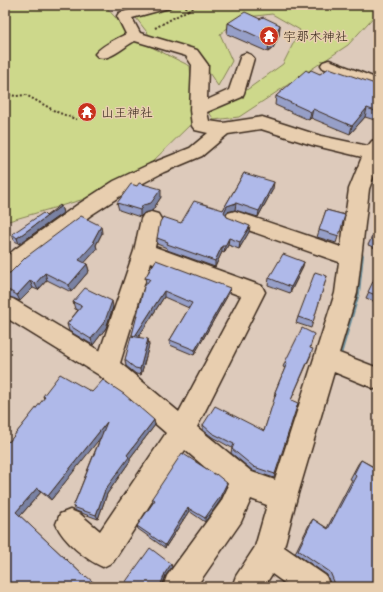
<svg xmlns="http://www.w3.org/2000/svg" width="383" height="592" font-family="'Patrick Hand','Klee One',sans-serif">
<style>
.green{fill:#cdd88b;stroke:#848154}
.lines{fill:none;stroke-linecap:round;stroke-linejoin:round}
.stream{fill:#6f929e;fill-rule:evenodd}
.minor-casing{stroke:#3b2a1e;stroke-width:3}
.path{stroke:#3b2a1e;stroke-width:2;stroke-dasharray:2 2;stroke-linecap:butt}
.minor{fill:#e8ceaf;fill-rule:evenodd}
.wall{fill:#969fc8;stroke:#3b2a1e}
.shaded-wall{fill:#7a82a3;stroke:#3b2a1e}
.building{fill:#afb9e9;stroke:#3b2a1e}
.labels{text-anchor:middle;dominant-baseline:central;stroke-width:3;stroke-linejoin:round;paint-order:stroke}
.far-poi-label{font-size:13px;fill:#3b2a1e;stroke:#e8ceaf;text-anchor:start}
</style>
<rect width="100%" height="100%" fill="#ddcabb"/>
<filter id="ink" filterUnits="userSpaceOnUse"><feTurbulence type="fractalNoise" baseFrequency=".025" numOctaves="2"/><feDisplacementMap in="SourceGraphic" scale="8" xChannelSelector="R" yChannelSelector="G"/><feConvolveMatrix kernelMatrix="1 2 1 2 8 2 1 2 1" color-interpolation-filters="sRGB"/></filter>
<g filter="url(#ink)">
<path class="green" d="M 5,5 L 104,5 L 135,39 L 190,66 L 194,121 L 148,166 L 88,198 L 5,222 Z
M 179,5 L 378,5 L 378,12 L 348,45 L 239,117 L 214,120 L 209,112 L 248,89 L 283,64 L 300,30 L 272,14 L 240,18 L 220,34 L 232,61 L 218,86 L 193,49 L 150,36 L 136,18 Z"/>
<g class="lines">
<path class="stream" d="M 359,253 L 363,253 L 364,255 L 360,294 L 340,361 L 339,363 L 337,364 L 335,363 L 334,361 L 354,294 Z"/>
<defs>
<path id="minor" d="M 148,5 L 171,5 L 169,8 L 132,18 L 140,33 L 197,50 L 208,65 L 207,100 L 229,90 L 241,55 L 246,53 L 251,55 L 254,58 L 244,93 L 242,97 L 207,112 L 209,121 L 223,123 L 262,117 L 321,136 L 368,146 L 372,141 L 378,139 L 378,164 L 369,189 L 357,293 L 339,353 L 378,368 L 378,390 L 334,372 L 297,497 L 284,547 L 326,576 L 330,587 L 290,587 L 272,574 L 264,587 L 232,587 L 236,576 L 255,547 L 267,505 L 251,499 L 241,522 L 196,587 L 163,587 L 167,576 L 221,502 L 228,487 L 185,450 L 113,562 L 103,567 C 86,560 63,541 56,524 L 60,514 L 70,510 L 80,514 L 100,531 L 166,433 L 99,375 L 5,317 L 5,297 L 13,299 L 100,351 L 134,251 L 141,219 L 144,214 L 151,212 L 158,214 L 161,219 L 155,247 L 262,286 L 265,292 L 197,427 L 252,472 L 275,480 L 335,293 L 339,262 L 228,223 L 225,218 L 228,213 L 235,211 L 341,247 L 349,189 L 362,157 L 312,145 L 261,129 L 228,134 L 202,156 L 164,172 L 128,191 L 91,215 L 28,262 L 13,277 L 5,279 L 5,258 L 14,250 L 77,205 L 114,181 L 150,164 L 190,148 L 208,133 L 195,130 L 192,126 L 190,110 L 192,65 L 186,56 L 135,41 C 124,46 111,61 98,57 L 95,54 C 102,45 116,39 126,34 L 117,16 L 119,13 ZM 151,262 L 241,296 L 179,412 L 120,363 Z
M 329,60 L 378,79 L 378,90 L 323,68 L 321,65 L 323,62 Z"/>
</defs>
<use href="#minor" class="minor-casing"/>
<path class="path" d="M 188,10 L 199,5
M 155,28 L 188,10 L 185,5
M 5,94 L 16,96 L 26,95 L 57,112 L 78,120"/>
<use href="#minor" class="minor"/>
</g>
<path class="wall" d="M 260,19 L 280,25 L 279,35 L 273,48 L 268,52 L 227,34 L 228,23 Z
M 309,72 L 378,85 L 378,121 L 365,117 L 350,134 L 311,118 L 309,120 L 275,105 L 276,96 Z
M 244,173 L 273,189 L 258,217 L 235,210 L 227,212 L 226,215 L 227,217 L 249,232 L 239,249 L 228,245 L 224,253 L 222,252 L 215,267 L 167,250 L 167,248 L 157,244 L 157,238 L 181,223 L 223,210 Z
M 161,197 L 152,211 L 144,213 L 140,217 L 119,210 L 117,203 Z
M 61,206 L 63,213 L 19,244 L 14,240 L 12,234 L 46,216 Z
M 326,210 L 345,215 L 336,243 L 317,237 Z
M 378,226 L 378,249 L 368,245 L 371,239 Z
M 102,233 L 96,245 L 97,249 L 84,263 L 87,264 L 89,271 L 71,292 L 47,280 L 38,290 L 33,288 L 20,301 L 13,298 L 5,296 L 5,274 L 10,273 Z
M 304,262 L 302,269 L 290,293 L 268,285 L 269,278 Z
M 378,271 L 378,303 L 366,298 Z
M 327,276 L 311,328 L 296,323 L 298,317 Z
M 145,278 L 229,293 L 194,355 L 170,345 L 170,340 L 189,308 L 164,297 L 138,338 L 149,345 L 141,375 L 136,374 L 126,366 L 125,360 L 132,337 L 132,335 L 147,284 L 146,283 Z
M 73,302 L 113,307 L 106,328 L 93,345 L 69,331 L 67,324 L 78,310 L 75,309 Z
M 310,348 L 311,355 L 291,400 L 275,474 L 274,478 L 253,471 L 231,453 L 232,448 L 212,437 L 203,430 L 203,425 L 264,431 L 275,398 L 274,397 L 275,392 L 285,368 L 283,367 L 285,362 Z
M 92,392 L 155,425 L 130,458 L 130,461 L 107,494 L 98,519 L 76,511 L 73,507 L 101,436 L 51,500 L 41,492 L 20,516 L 85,577 L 5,587 L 9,442 L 44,399 L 43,396 Z
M 378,459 L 378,587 L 330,587 L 331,586 L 327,575 L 295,553 L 310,523 L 313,519 L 327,528 L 352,480 L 350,479 L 358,464 L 361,460 L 374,467 Z
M 227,483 L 226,487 L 220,501 L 205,522 L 189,511 L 165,548 L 138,529 L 137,526 L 153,502 L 152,498 Z"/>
<path class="shaded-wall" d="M 280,25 L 279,35 L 273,48 L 268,52 L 269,42 Z
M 367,108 L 365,117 L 350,134 L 352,126 Z
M 313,109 L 311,118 L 309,120 L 311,112 Z
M 274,182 L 273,189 L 258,217 L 259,211 Z
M 161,189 L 161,197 L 152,211 L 144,213 L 140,217 L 140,210 L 143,205 Z
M 236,203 L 235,210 L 227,212 L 224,219 L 224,212 L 227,206 Z
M 61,206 L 63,213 L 19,244 L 17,238 Z
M 101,226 L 102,233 L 96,245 L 97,249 L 81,267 L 79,260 L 93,241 Z
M 250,226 L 249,232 L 239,249 L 240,242 Z
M 229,238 L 228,245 L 224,253 L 225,246 Z
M 222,246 L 222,252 L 215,267 L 215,261 Z
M 304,262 L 302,269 L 290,293 L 291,287 Z
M 87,264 L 89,271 L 71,292 L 69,285 Z
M 45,273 L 47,280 L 38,290 L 35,284 Z
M 30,281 L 33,288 L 20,301 L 17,295 Z
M 230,288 L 229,293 L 194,355 L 195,350 Z
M 164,291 L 164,297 L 136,341 L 135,336 Z
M 112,301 L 113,307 L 106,328 L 93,345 L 91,339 Z
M 148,339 L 149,345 L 141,375 L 140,369 Z
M 154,420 L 155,425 L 130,458 L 130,461 L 107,494 L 98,519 L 96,515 L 105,490 L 127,455 Z
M 107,422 L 109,427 L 51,500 L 48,496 Z
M 227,483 L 226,487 L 220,501 L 205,522 L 205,518 Z
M 37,488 L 41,492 L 20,516 L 16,512 Z
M 188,508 L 189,511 L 165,548 L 165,545 Z
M 171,564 L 172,567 L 166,575 L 162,587 L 159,587 L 165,573 Z"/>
<path class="building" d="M 245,12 L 260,19 L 263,17 L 280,25 L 274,38 L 269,42 L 228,23 Z
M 329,68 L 378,85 L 378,112 L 367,108 L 352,126 L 313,109 L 311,112 L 276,96 L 306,70 L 309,72 L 311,70 L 320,74 Z
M 244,173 L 274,182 L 259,211 L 236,203 L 227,206 L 224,212 L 227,217 L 250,226 L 240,242 L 229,238 L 225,246 L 222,246 L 215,261 L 167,244 L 168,242 L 157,238 L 160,222 L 163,217 L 181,223 L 194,201 L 223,210 Z
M 139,183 L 161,189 L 151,203 L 143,205 L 140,210 L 117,203 L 131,184 L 137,186 Z
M 60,205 L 61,206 L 17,238 L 12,234 L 43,213 L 46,216 Z
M 326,210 L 345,215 L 339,236 L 319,230 Z
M 81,216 L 101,226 L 93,241 L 95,242 L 79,260 L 87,264 L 69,285 L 45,273 L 35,284 L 30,281 L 17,295 L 10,291 L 5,290 L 5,274 L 10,273 L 26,257 Z
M 378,226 L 378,242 L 371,239 Z
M 283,254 L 304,262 L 291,287 L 269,278 Z
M 156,260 L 230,288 L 195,350 L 170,340 L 192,303 L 164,291 L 135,336 L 132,335 L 144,287 L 150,279 L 145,278 L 146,276 Z
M 378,271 L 378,296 L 368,292 Z
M 315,272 L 327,276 L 313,322 L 298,317 Z
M 85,288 L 112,301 L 105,321 L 91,339 L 67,324 L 82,306 L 73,302 Z
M 302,328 L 314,334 L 310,348 L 313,349 L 291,400 L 298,403 L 275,474 L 254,467 L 232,449 L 234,444 L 212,433 L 203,425 L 215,406 L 264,431 L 276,393 L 275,392 L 287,363 L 285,362 Z
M 131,336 L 148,339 L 140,369 L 135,368 L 125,360 Z
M 60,374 L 92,392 L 103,380 L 124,394 L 154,420 L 127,455 L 129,457 L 105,490 L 96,515 L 73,507 L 107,422 L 48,496 L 37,488 L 16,512 L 85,577 L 86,576 L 99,587 L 5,587 L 5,438 L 9,442 L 45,397 L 43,396 Z
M 182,453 L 216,475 L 216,474 L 227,483 L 220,497 L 205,518 L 188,508 L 165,545 L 137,526 L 155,500 L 152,498 Z
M 361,460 L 375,468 L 378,462 L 378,587 L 332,587 L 331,586 L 335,584 L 330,572 L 298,550 L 313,519 L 328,529 L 356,476 L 354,474 Z
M 150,548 L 171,564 L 165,573 L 161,584 L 159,587 L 122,587 Z"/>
</g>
<defs>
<symbol id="temple-disc" viewBox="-11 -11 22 22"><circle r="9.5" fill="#c8321e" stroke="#e8ceaf"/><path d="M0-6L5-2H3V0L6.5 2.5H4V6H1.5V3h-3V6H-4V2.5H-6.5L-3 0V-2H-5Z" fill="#fff"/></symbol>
</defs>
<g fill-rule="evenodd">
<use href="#temple-disc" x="258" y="25" width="22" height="22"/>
<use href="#temple-disc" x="76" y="101" width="22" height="22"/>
</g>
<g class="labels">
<g class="far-poi-label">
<text x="283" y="36">宇那木神社</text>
<text x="101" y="112">山王神社</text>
</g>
</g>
<rect width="383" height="592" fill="none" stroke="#e8ceaf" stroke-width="20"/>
<rect x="10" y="10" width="363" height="572" fill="none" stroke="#3b2a1e" stroke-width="1.5" filter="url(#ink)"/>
</svg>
